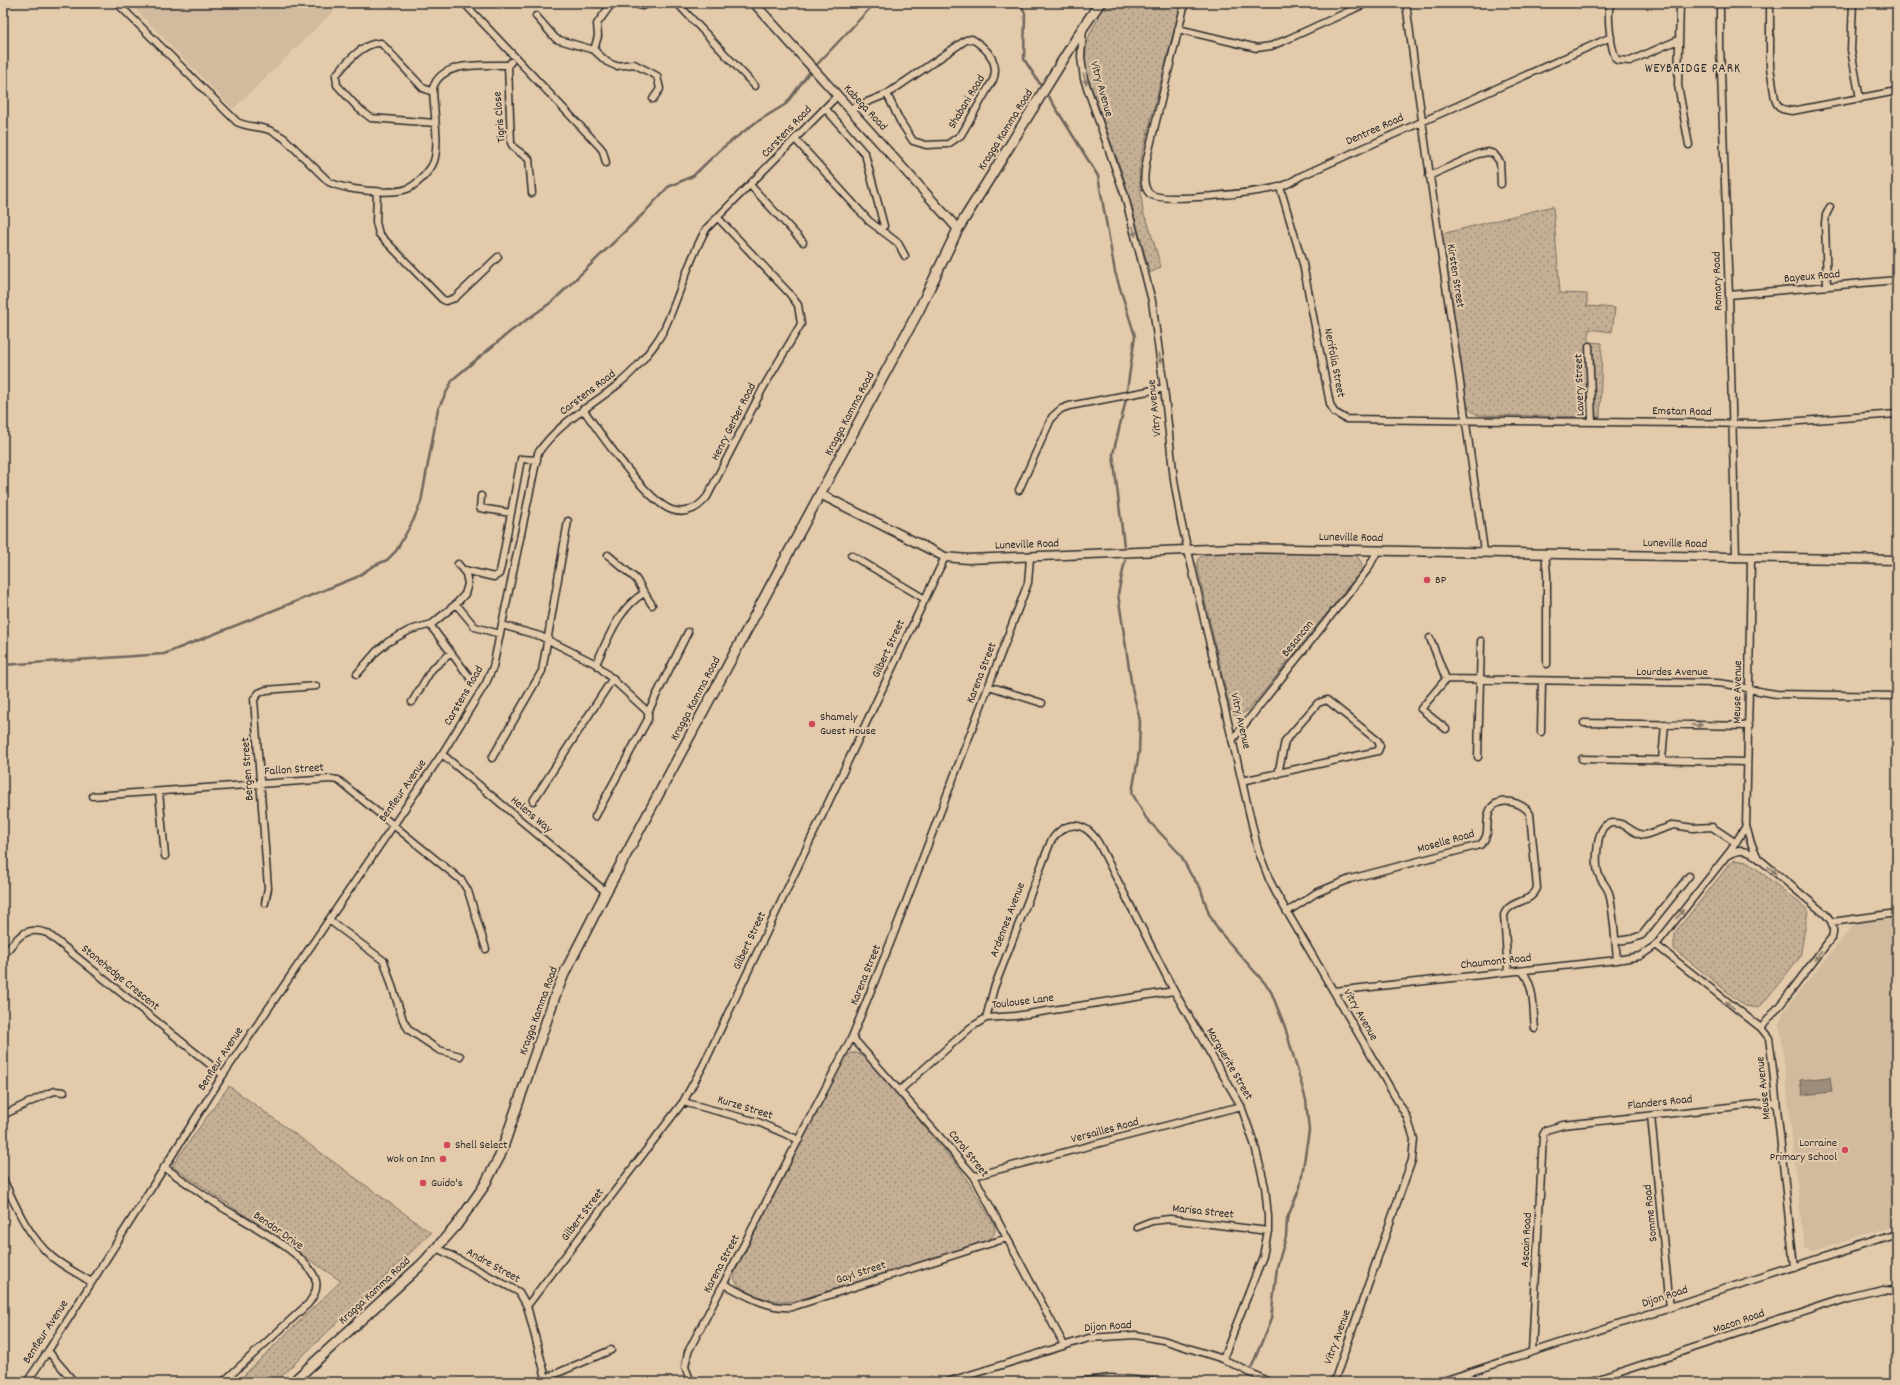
<svg xmlns="http://www.w3.org/2000/svg" width="1900" height="1385" font-family="Dekko,sans-serif">
<style>
.built{fill:#d1ba9e}
.park{fill:url(#park-dots);stroke:#786e60}
.water{fill:#9d8d7b;stroke:#6f665b}
.lines{fill:none;stroke-linecap:round;stroke-linejoin:round}
.stream{stroke:#6f665b;stroke-width:2.5}
.minor-casing{stroke:#2b2b2b;stroke-width:9}
.tertiary-casing{stroke:#2b2b2b;stroke-width:11}
.secondary-casing{stroke:#2b2b2b;stroke-width:12}
.minor{stroke:#e3caab;stroke-width:6}
.tertiary{stroke:#e3caab;stroke-width:8}
.secondary{stroke:#e3caab;stroke-width:9}
.oneway{fill:#877a6b}
.poi-dot{fill:#d1495b;stroke:#e3caab;stroke-width:1.5}
.labels{text-anchor:middle;dominant-baseline:central;stroke-width:4;stroke-linejoin:round;paint-order:stroke}
.street-label{font-size:12px;fill:#2b2b2b;stroke:#e3caab}
.poi-label{font-size:12px;fill:#2b2b2b;stroke:#e3caab;text-anchor:start}
.neighbourhood-label{font-size:13px;letter-spacing:1px;fill:#2b2b2b;stroke:#e3caab}
</style>
<defs>
<pattern id="park-dots" width="8" height="8" patternUnits="userSpaceOnUse"><rect width="8" height="8" fill="#c5b096"/><path d="M2 2h.1M6 6h.1" fill="none" stroke="#a08f7b" stroke-width="1.8" stroke-linecap="round"/></pattern>
</defs>
<rect width="100%" height="100%" fill="#e3caab"/>
<filter id="ink" filterUnits="userSpaceOnUse"><feTurbulence type="fractalNoise" baseFrequency=".025" numOctaves="2"/><feDisplacementMap in="SourceGraphic" scale="8" xChannelSelector="R" yChannelSelector="G"/><feConvolveMatrix kernelMatrix="1 2 1 2 8 2 1 2 1" color-interpolation-filters="sRGB"/></filter>
<g filter="url(#ink)">
<path class="built" d="M 129,3 L 342,3 L 233,109 Z
M 1897,918 L 1897,1225 L 1812,1252 L 1804,1248 L 1780,1024 L 1783,1012 L 1855,923 Z"/>
<path class="park" d="M 1109,3 L 1181,3 L 1142,154 L 1139,174 L 1143,213 L 1148,223 L 1161,267 L 1150,273 L 1124,178 L 1086,72 C 1083,40 1091,29 1109,3 Z
M 1553,206 L 1560,293 L 1587,294 L 1587,306 L 1615,308 L 1612,332 L 1589,329 L 1589,342 L 1602,343 L 1600,417 L 1479,415 C 1473,413 1469,411 1467,404 L 1442,234 Z
M 1220,552 L 1351,553 L 1356,555 L 1362,563 L 1361,571 L 1256,701 L 1247,711 L 1237,716 L 1233,714 L 1230,709 L 1197,565 L 1198,559 L 1206,553 Z
M 1733,860 L 1748,862 L 1808,910 L 1800,957 L 1759,1008 L 1745,1006 L 1674,949 L 1674,934 Z
M 851,1053 L 857,1053 L 866,1058 L 961,1170 L 994,1224 C 997,1232 993,1238 985,1242 L 796,1301 C 778,1303 741,1297 734,1278 L 736,1270 L 844,1059 Z
M 229,1086 L 431,1233 L 275,1382 L 237,1382 L 341,1281 L 172,1166 Z"/>
<path class="water" d="M 1830,1077 L 1832,1092 L 1802,1095 L 1800,1080 Z"/>
<g class="lines">
<path class="stream" d="M 1020,3 L 1025,13 L 1024,59 L 1040,84
M 1049,97 L 1098,176 L 1115,272 L 1135,336 L 1125,404 L 1113,454 L 1124,546
M 1125,561 L 1118,594 L 1132,688 L 1140,721 L 1139,752 L 1132,793 L 1146,818 L 1180,854 L 1191,875 L 1200,887 L 1209,914 L 1219,931 L 1270,989 L 1285,1027 L 1306,1100 L 1309,1131 L 1300,1187 L 1287,1219 L 1286,1237 L 1277,1267 L 1271,1319 L 1252,1366
M 3,665 L 164,654 L 357,577 L 373,566 L 387,560 L 396,551 L 413,521 L 421,502 L 438,409 L 453,379 L 511,331 L 553,301 L 643,214 L 668,187 L 693,176 L 721,149 L 755,123 L 786,104 L 808,74 L 875,3
M 1244,1382 L 1245,1380"/>
<defs>
<path id="minor" d="M 117,3 L 237,122 C 247,127 256,126 266,129 C 273,131 279,135 284,138 L 329,182 C 345,190 390,195 407,189 C 417,185 431,170 434,161 C 440,143 433,107 433,88 C 442,60 483,66 508,65
M 464,3 L 600,147 L 603,151 L 606,163
M 633,3 L 642,6 L 652,3
M 677,3 L 755,86
M 1185,3 L 1147,158 C 1145,169 1141,186 1150,194 C 1163,204 1259,192 1279,187 C 1286,186 1294,180 1301,176 L 1611,37
M 1406,3 C 1430,186 1459,368 1484,551
M 1611,3 C 1606,12 1611,52 1617,60 L 1630,61 L 1678,40
M 1680,3 L 1678,85 L 1689,145
M 1720,3 L 1720,44 L 1729,295 L 1736,558
M 1770,3 L 1770,67 L 1775,99 L 1777,104 L 1782,109 L 1792,111 L 1897,91
M 1853,3 L 1851,50 L 1860,99
M 536,16 L 556,39 L 594,50 L 607,62 L 616,66 L 634,64 L 657,76 L 660,89 L 653,99
M 1083,29 L 1081,57 L 1084,79 L 1124,193 L 1152,301 L 1164,388 L 1174,480 L 1181,521 L 1258,850 L 1269,879 L 1276,893 L 1407,1117 L 1414,1139 L 1412,1160 L 1334,1382
M 1178,29 L 1257,48 L 1271,46 L 1288,39 L 1367,3
M 594,50 L 598,36 L 597,24 L 612,3
M 511,62 L 508,65 L 511,143 L 514,148 L 529,159 L 532,193
M 433,92 L 423,88 L 381,43 C 363,42 347,62 336,75 L 337,85 L 358,108 L 371,118 L 435,123
M 825,108 L 865,154 L 884,226 L 880,230
M 850,109 L 887,94 L 966,40 L 972,39 C 987,48 1000,63 993,80 L 961,135 L 948,144 L 926,145 L 913,141 L 900,121 L 887,94
M 795,139 L 869,221 L 898,243 L 905,256
M 1429,176 L 1478,154 L 1488,152 L 1494,154 L 1500,162 L 1501,184
M 750,185 L 803,242
M 1280,187 L 1303,264 L 1330,404 L 1334,412 L 1346,419 L 1759,424 L 1897,414
M 377,191 L 376,222 L 379,234 L 442,299 L 446,301 L 455,298 L 498,257
M 1827,286 L 1825,223 L 1826,215 L 1830,207
M 1729,295 L 1897,280
M 1589,346 L 1592,422
M 583,409 C 600,433 647,502 672,510 C 687,515 698,508 707,497 L 763,388 L 801,324 L 798,305 L 789,293 L 718,218
M 1019,490 L 1052,417 L 1061,409 L 1069,406 L 1164,388
M 481,496 L 480,508 L 511,513
M 1545,553 L 1547,575 L 1547,664
M 608,555 L 636,579 L 652,605
M 851,555 L 925,599
M 1751,558 C 1750,647 1748,737 1746,826 L 1751,843 L 1758,858 L 1825,914 C 1832,921 1835,927 1832,937 L 1785,999 L 1761,1028
M 464,570 L 494,577 L 499,574 L 501,567 L 521,459 L 537,460
M 456,604 L 475,627 L 500,634
M 430,625 L 471,679
M 502,625 L 540,636 L 596,664 L 648,712
M 1430,638 L 1446,679 L 1421,709 L 1446,729
M 596,664 C 609,637 618,609 644,593
M 357,674 L 377,651 L 388,642 L 410,630 L 432,624 L 456,604 L 465,594 L 468,584 L 466,574 L 458,564
M 1446,679 L 1716,683 C 1737,684 1756,692 1777,694 L 1897,696
M 989,686 L 1042,703
M 412,702 L 432,669 L 451,653
M 1584,723 L 1749,726
M 1541,732 L 1542,681
M 1233,739 L 1368,569 L 1378,550
M 442,754 L 606,892
M 1478,757 L 1481,641
M 492,758 L 542,671 L 568,521
M 1582,759 L 1747,762
M 1662,760 L 1665,724
M 1242,781 L 1378,751 L 1380,746 L 1378,741 L 1327,700 L 1318,703 L 1285,741 L 1278,774
M 159,792 L 165,856
M 93,796 L 330,779 L 338,780 L 462,881 L 468,891 L 486,949
M 533,801 L 613,678
M 595,817 L 648,719 L 648,712 L 688,632
M 1728,855 C 1739,849 1747,850 1757,857
M 265,903 L 268,888 L 254,699 L 259,693 L 266,690 L 316,686
M 1287,912 L 1316,893 L 1350,879 L 1480,845 C 1492,835 1484,822 1490,810 C 1498,795 1524,802 1530,814 L 1537,888 C 1531,904 1510,899 1504,915 L 1508,972
M 329,920 L 384,961 L 403,1020 L 409,1030 L 439,1050 L 460,1056
M 1832,922 L 1897,913
M 1616,941 L 1631,939 L 1642,935 L 1689,876
M 1656,945 L 1761,1028 L 1769,1038 L 1772,1061 L 1794,1267
M 3,956 C 16,939 24,925 47,933 L 223,1075
M 1617,960 C 1615,939 1614,917 1610,897 C 1609,888 1602,883 1599,875 C 1595,865 1596,828 1608,824 C 1626,819 1631,835 1645,835 L 1674,825 L 1693,828 L 1712,827 L 1736,843
M 1522,971 C 1535,986 1533,1011 1535,1029
M 1334,991 L 1617,960 L 1640,956 L 1656,945 L 1731,850 L 1746,826
M 986,1018 L 994,988 L 1051,841 C 1066,819 1086,821 1099,844 L 1174,991 L 1241,1106 L 1255,1146 L 1265,1187 L 1268,1216 L 1268,1231 L 1263,1256 L 1223,1359
M 852,1037 L 974,1176 L 1064,1345
M 900,1090 L 970,1028 L 986,1018 L 1015,1016 L 1174,991
M 683,1102 L 758,1122 L 799,1140
M 3,1115 L 49,1093 L 55,1091 L 64,1092
M 1651,1116 L 1670,1308
M 164,1167 C 184,1181 203,1195 223,1208 C 246,1222 309,1254 316,1281 C 318,1290 313,1297 308,1304 L 223,1382
M 974,1176 L 1241,1106
M 3,1179 C 16,1207 28,1236 52,1257 C 64,1267 79,1274 91,1282
M 1137,1227 L 1152,1221 L 1170,1219 L 1268,1231
M 437,1248 L 519,1292 L 527,1306 L 547,1382
M 724,1284 C 746,1295 767,1309 792,1307 L 1007,1238
M 527,1306 L 683,1102 L 703,1066 L 945,557
M 48,1351 L 74,1382
M 1532,1352 L 1543,1135 L 1546,1130 L 1563,1125 L 1776,1102
M 546,1378 L 611,1350
M 27,1382 L 48,1351 L 223,1075 L 442,754 L 486,683 L 493,667 L 538,453 C 564,414 611,398 640,363 C 650,351 660,339 666,325 C 680,293 689,260 706,229 L 837,96
M 691,1382 L 685,1367 L 688,1352 L 852,1037 L 891,941 L 1028,583 L 1030,558
M 947,1382 L 1089,1338 L 1135,1335 L 1163,1340 L 1223,1359 L 1269,1382
M 1075,1382 L 1111,1378 L 1158,1382
M 1440,1382 L 1897,1233
M 1589,1382 L 1849,1297 L 1882,1289 L 1897,1290"/>
<path id="tertiary" d="M 754,3 L 958,229
M 820,494 L 945,557 L 968,559 L 1234,548 L 1897,560"/>
<path id="secondary" d="M 293,1382 L 423,1263 L 456,1226 L 484,1186 L 500,1156 L 555,996 L 564,974 L 606,892 L 919,310 L 958,229 L 1084,26 L 1100,3"/>
</defs>
<use href="#minor" class="minor-casing"/>
<use href="#tertiary" class="tertiary-casing"/>
<use href="#secondary" class="secondary-casing"/>
<use href="#minor" class="minor"/>
<use href="#tertiary" class="tertiary"/>
<use href="#secondary" class="secondary"/>
</g>
<defs><path id="oneway-solid" d="M-6-.8H1V-3.2L6.5 0L1 3.2V.8H-6Z"/></defs>
<g class="oneway">
<use href="#oneway-solid" transform="translate(1085 79) rotate(74)"/>
<use href="#oneway-solid" transform="translate(1134 231) rotate(76)"/>
<use href="#oneway-solid" transform="translate(1160 358) rotate(82)"/>
<use href="#oneway-solid" transform="translate(1697 725) rotate(1)"/>
<use href="#oneway-solid" transform="translate(1772 870) rotate(41)"/>
<use href="#oneway-solid" transform="translate(1680 914) rotate(-52)"/>
<use href="#oneway-solid" transform="translate(1818 956) rotate(128)"/>
<use href="#oneway-solid" transform="translate(1730 1005) rotate(-140)"/>
</g>
</g>
<g class="poi-dot">
<circle cx="1427" cy="580" r="4"/>
<circle cx="812" cy="724" r="4"/>
<circle cx="447" cy="1145" r="4"/>
<circle cx="1845" cy="1150" r="4"/>
<circle cx="443" cy="1159" r="4"/>
<circle cx="423" cy="1183" r="4"/>
</g>
<g class="labels">
<g class="street-label">
<text transform="translate(1101 89) rotate(74)">Vitry Avenue</text>
<text transform="translate(967 102) rotate(-59)">Shabani Road</text>
<text transform="translate(865 108) rotate(47)">Kabega Road</text>
<text transform="translate(500 117) rotate(-95)">Tigris Close</text>
<text transform="translate(1006 130) rotate(-58)">Kragga Kamma Road</text>
<text transform="translate(1375 130) rotate(-24)">Dentree Road</text>
<text transform="translate(787 132) rotate(-46)">Carstens Road</text>
<text transform="translate(1455 276) rotate(81)">Kirsten Street</text>
<text transform="translate(1812 277) rotate(-5)">Bayeux Road</text>
<text transform="translate(1718 281) rotate(-92)">Romary Road</text>
<text transform="translate(1334 363) rotate(79)">Nerifolia Street</text>
<text transform="translate(1580 385) rotate(-92)">Lavery Street</text>
<text transform="translate(588 393) rotate(-37)">Carstens Road</text>
<text transform="translate(1155 408) rotate(-96)">Vitry Avenue</text>
<text transform="translate(1682 412) rotate(1)">Emstan Road</text>
<text transform="translate(850 414) rotate(-62)">Kragga Kamma Road</text>
<text transform="translate(734 422) rotate(-63)">Henry Gerber Road</text>
<text transform="translate(1351 538) rotate(1)">Luneville Road</text>
<text transform="translate(1675 544) rotate(1)">Luneville Road</text>
<text transform="translate(1027 545) rotate(-2)">Luneville Road</text>
<text transform="translate(1298 639) rotate(-51)">Besancon</text>
<text transform="translate(889 649) rotate(-65)">Gilbert Street</text>
<text x="1672" y="672">Lourdes Avenue</text>
<text transform="translate(982 673) rotate(-69)">Karena Street</text>
<text transform="translate(1738 692) rotate(-89)">Meuse Avenue</text>
<text transform="translate(464 696) rotate(-60)">Carstens Road</text>
<text transform="translate(696 699) rotate(-62)">Kragga Kamma Road</text>
<text transform="translate(1240 721) rotate(77)">Vitry Avenue</text>
<text transform="translate(248 769) rotate(-94)">Bergen Street</text>
<text transform="translate(294 770) rotate(-4)">Fallon Street</text>
<text transform="translate(403 791) rotate(-55)">Benfleur Avenue</text>
<text transform="translate(531 815) rotate(40)">Helens Way</text>
<text transform="translate(1446 842) rotate(-16)">Moselle Road</text>
<text transform="translate(1008 920) rotate(-69)">Ardennes Avenue</text>
<text transform="translate(750 941) rotate(-65)">Gilbert Street</text>
<text transform="translate(1496 962) rotate(-6)">Chaumont Road</text>
<text transform="translate(866 975) rotate(-68)">Karena Street</text>
<text transform="translate(120 978) rotate(39)">Stonehedge Crescent</text>
<text transform="translate(1023 1002) rotate(-7)">Toulouse Lane</text>
<text transform="translate(539 1011) rotate(-70)">Kragga Kamma Road</text>
<text transform="translate(1360 1015) rotate(60)">Vitry Avenue</text>
<text transform="translate(221 1059) rotate(-57)">Benfleur Avenue</text>
<text transform="translate(1229 1064) rotate(60)">Marguerite Street</text>
<text transform="translate(1764 1088) rotate(-96)">Meuse Avenue</text>
<text transform="translate(1660 1103) rotate(-6)">Flanders Road</text>
<text transform="translate(745 1108) rotate(17)">Kurze Street</text>
<text transform="translate(1105 1131) rotate(-15)">Versailles Road</text>
<text transform="translate(968 1154) rotate(51)">Carol Street</text>
<text transform="translate(1203 1212) rotate(6)">Marisa Street</text>
<text transform="translate(1651 1213) rotate(-96)">Somme Road</text>
<text transform="translate(583 1215) rotate(-53)">Gilbert Street</text>
<text transform="translate(278 1231) rotate(35)">Bendor Drive</text>
<text transform="translate(1527 1240) rotate(-87)">Ascain Road</text>
<text transform="translate(722 1264) rotate(-62)">Karena Street</text>
<text transform="translate(493 1266) rotate(29)">Andre Street</text>
<text transform="translate(861 1273) rotate(-18)">Gayl Street</text>
<text transform="translate(375 1291) rotate(-43)">Kragga Kamma Road</text>
<text transform="translate(1665 1297) rotate(-18)">Dijon Road</text>
<text transform="translate(1739 1322) rotate(-19)">Macon Road</text>
<text transform="translate(1108 1327) rotate(-4)">Dijon Road</text>
<text transform="translate(46 1332) rotate(-57)">Benfleur Avenue</text>
<text transform="translate(1338 1337) rotate(-70)">Vitry Avenue</text>
</g>
<g class="poi-label">
<text x="1435" y="580">BP</text>
<text x="820" y="717">Shamely<tspan x="820" dy="14">Guest House</tspan></text>
<text x="1837" y="1143" text-anchor="end">Lorraine<tspan x="1837" dy="14">Primary School</tspan></text>
<text x="455" y="1145">Shell Select</text>
<text x="435" y="1159" text-anchor="end">Wok on Inn</text>
<text x="431" y="1183">Guido's</text>
</g>
<g class="neighbourhood-label">
<text x="1693" y="69">WEYBRIDGE PARK</text>
</g>
</g>
<rect width="1900" height="1385" fill="none" stroke="#e3caab" stroke-width="16"/>
<rect x="8" y="8" width="1884" height="1369" fill="none" stroke="#2b2b2b" stroke-width="1.5" filter="url(#ink)"/>
</svg>
